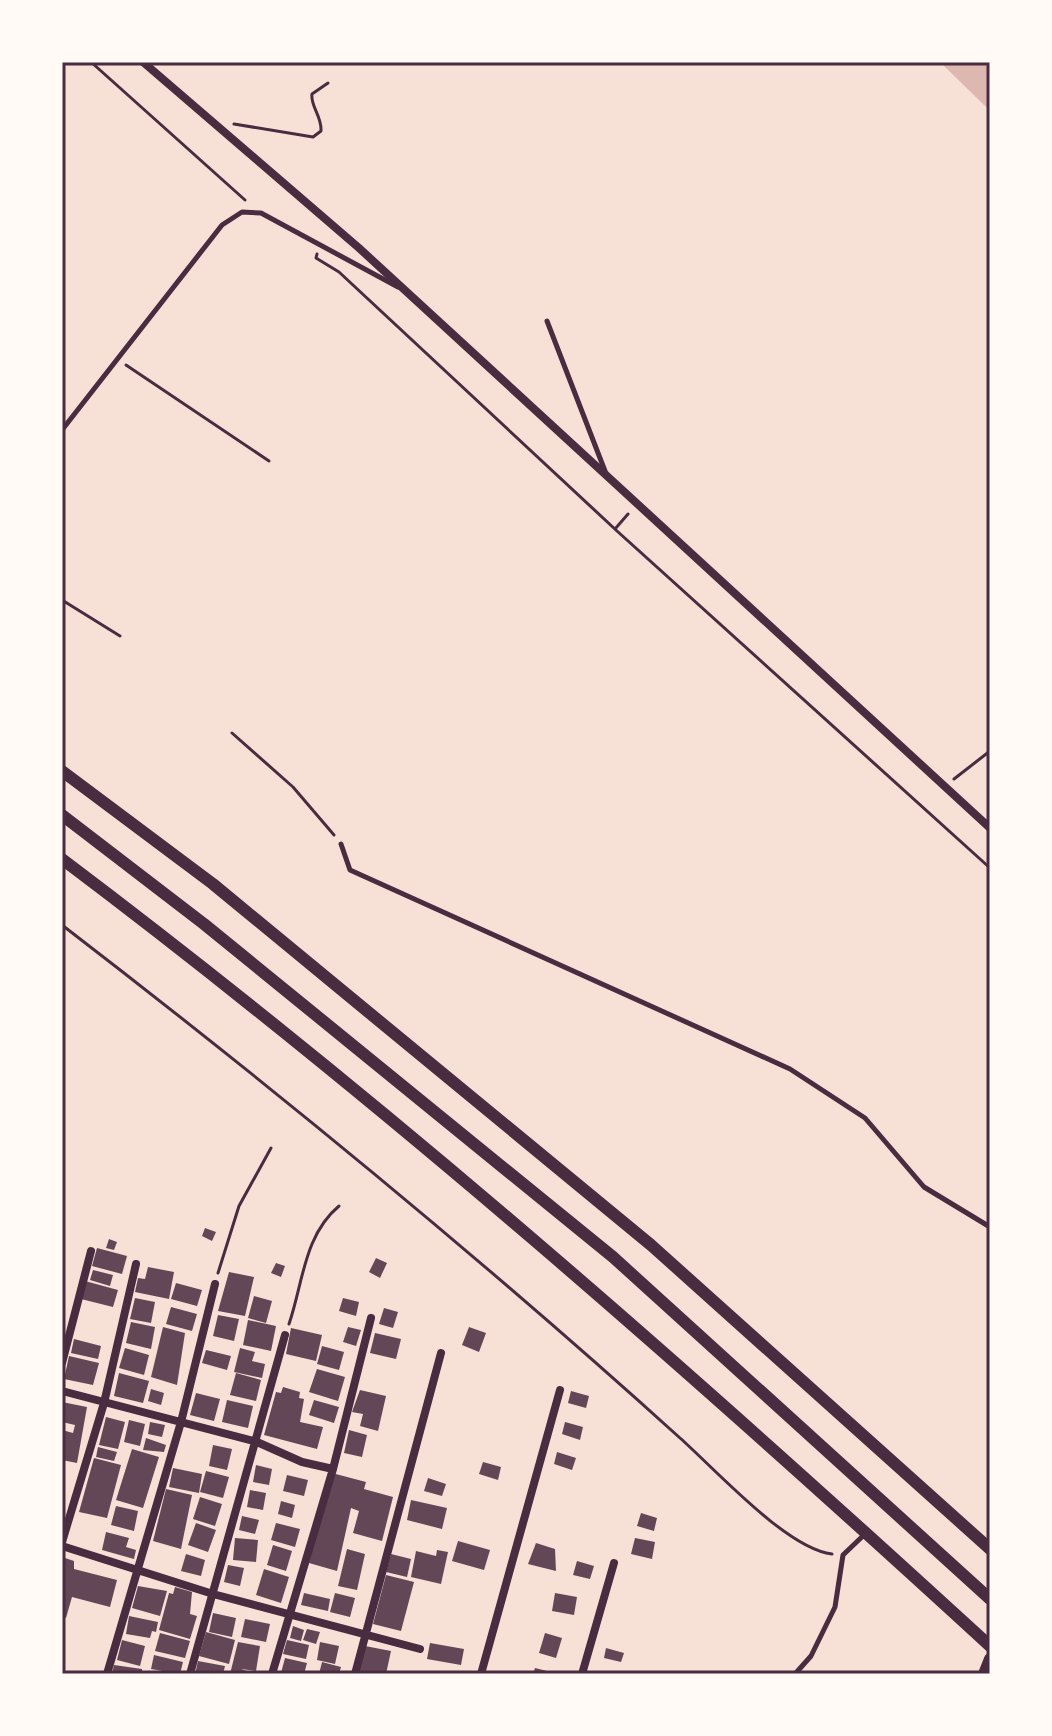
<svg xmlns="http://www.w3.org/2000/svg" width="1052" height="1736" font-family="'Fira Sans Condensed',sans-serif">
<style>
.water{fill:#dcb8b0}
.building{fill:#644757}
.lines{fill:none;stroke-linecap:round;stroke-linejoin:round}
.path{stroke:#4a2c40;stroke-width:3}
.service{stroke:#4a2c40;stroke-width:5}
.minor{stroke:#4a2c40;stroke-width:8}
.tertiary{stroke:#4a2c40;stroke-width:12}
.neatline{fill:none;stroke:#4a2c40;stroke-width:3}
</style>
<rect width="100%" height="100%" fill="#f7e1d7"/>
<path class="water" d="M 940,62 L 990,62 L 990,110 L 984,105 Z"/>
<path class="building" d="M 205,1228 L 216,1232 L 212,1241 L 202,1236 Z
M 109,1239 L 117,1242 L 114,1250 L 106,1248 Z
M 97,1248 L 127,1256 L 122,1274 L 92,1266 Z
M 376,1258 L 387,1263 L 380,1278 L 369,1272 Z
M 276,1263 L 285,1266 L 281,1277 L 271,1273 Z
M 148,1267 L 174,1272 L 169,1299 L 135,1292 L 138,1278 L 145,1279 Z
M 93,1270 L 113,1275 L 110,1286 L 90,1280 Z
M 229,1272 L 254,1277 L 245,1316 L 218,1311 Z
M 85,1281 L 118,1290 L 113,1307 L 81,1299 Z
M 176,1283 L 202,1290 L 197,1306 L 171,1299 Z
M 254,1296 L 272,1301 L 266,1323 L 248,1318 Z
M 135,1298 L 155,1302 L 151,1323 L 130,1319 Z
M 343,1298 L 359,1302 L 356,1316 L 339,1311 Z
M 171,1307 L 197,1314 L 192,1331 L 166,1324 Z
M 384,1308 L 398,1312 L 393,1328 L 379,1324 Z
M 218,1315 L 239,1319 L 234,1341 L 213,1336 Z
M 248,1320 L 276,1326 L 271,1351 L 243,1345 Z
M 131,1322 L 155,1327 L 151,1349 L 126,1343 Z
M 163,1327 L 185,1333 L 177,1385 L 151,1377 Z
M 348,1327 L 361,1330 L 356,1346 L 343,1342 Z
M 469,1327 L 486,1333 L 479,1352 L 462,1345 Z
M 291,1328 L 322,1335 L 316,1361 L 286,1354 Z
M 375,1333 L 401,1339 L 396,1359 L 370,1353 Z
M 74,1339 L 101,1346 L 98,1359 L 71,1353 Z
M 322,1346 L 344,1352 L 339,1370 L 317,1364 Z
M 125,1348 L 149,1355 L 144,1375 L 119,1368 Z
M 240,1348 L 255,1352 L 252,1361 L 265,1364 L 262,1378 L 234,1372 Z
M 206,1350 L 231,1356 L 227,1370 L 202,1363 Z
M 69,1356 L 99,1363 L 93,1385 L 64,1379 Z
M 317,1369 L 345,1377 L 338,1401 L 309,1392 Z
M 119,1373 L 149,1381 L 143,1403 L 114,1396 Z
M 236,1373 L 261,1380 L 256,1401 L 230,1395 Z
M 283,1387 L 300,1392 L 299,1398 L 304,1399 L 300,1422 L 323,1427 L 317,1449 L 264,1435 L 276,1392 L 281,1393 Z
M 151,1389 L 164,1393 L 161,1405 L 148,1401 Z
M 360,1390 L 386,1396 L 378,1431 L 360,1426 L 363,1414 L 352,1412 Z
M 571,1391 L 589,1396 L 586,1408 L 568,1403 Z
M 196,1393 L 220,1399 L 214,1421 L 190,1415 Z
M 227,1400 L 253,1406 L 248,1428 L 222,1422 Z
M 314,1400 L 339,1407 L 334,1423 L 309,1415 Z
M 62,1402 L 87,1407 L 77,1463 L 62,1460 L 62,1430 L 73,1433 L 75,1425 L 62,1422 Z
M 106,1417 L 125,1422 L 118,1449 L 99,1445 Z
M 129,1420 L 145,1424 L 140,1446 L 124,1442 Z
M 150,1422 L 165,1425 L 162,1437 L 148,1434 Z
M 565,1422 L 583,1427 L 580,1440 L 562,1434 Z
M 349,1430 L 367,1435 L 362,1457 L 344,1453 Z
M 146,1438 L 166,1445 L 164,1452 L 143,1450 Z
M 213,1445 L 232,1449 L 227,1470 L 209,1466 Z
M 98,1447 L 117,1452 L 114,1461 L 96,1457 Z
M 132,1449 L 159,1457 L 143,1508 L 116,1500 Z
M 557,1452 L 576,1458 L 572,1470 L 554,1464 Z
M 94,1458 L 121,1465 L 107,1518 L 79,1512 Z
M 483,1462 L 501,1467 L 498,1480 L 479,1474 Z
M 256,1465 L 272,1469 L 269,1485 L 253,1482 Z
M 173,1468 L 202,1474 L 199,1493 L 169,1487 Z
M 206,1471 L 229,1477 L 223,1498 L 200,1492 Z
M 332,1473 L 366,1482 L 364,1489 L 393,1497 L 382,1541 L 353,1533 L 359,1511 L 351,1508 L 337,1571 L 309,1563 Z
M 287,1475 L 308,1480 L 304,1496 L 283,1491 Z
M 428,1478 L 446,1484 L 442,1496 L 424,1491 Z
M 166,1489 L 192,1495 L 181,1549 L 153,1541 Z
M 250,1490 L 266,1493 L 263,1510 L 247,1507 Z
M 200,1497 L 222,1504 L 215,1526 L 193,1519 Z
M 411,1500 L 447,1508 L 442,1529 L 407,1520 Z
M 281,1501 L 295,1505 L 292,1518 L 278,1514 Z
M 116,1506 L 138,1511 L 134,1531 L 111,1525 Z
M 641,1513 L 657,1518 L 654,1531 L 637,1526 Z
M 242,1516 L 259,1520 L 255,1534 L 239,1530 Z
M 196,1523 L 216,1530 L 208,1552 L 188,1545 Z
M 276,1523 L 300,1529 L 295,1547 L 271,1540 Z
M 106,1532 L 129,1538 L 126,1547 L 136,1550 L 134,1559 L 102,1550 Z
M 235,1538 L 258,1540 L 256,1562 L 233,1560 Z
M 635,1538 L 655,1542 L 652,1559 L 631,1554 Z
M 458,1541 L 490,1550 L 484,1570 L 452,1561 Z
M 536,1543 L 555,1549 L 556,1571 L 528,1564 Z
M 273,1545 L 292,1551 L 286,1571 L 267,1565 Z
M 347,1549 L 365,1554 L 357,1590 L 338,1586 Z
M 437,1550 L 448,1552 L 441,1584 L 411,1577 L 416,1551 L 436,1556 Z
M 186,1554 L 205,1560 L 201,1576 L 181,1571 Z
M 391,1554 L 411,1559 L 407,1577 L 386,1572 Z
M 62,1557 L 74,1561 L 74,1569 L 117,1580 L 110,1607 L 72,1597 L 66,1618 L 62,1617 Z
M 577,1561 L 594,1566 L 590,1579 L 573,1575 Z
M 228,1565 L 244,1568 L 240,1586 L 224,1582 Z
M 264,1569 L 289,1577 L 281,1603 L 256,1595 Z
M 386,1575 L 414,1582 L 401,1631 L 373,1624 Z
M 138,1586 L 167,1591 L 160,1616 L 132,1608 Z
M 175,1587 L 192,1592 L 190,1614 L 197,1616 L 190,1639 L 159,1630 L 169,1593 L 173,1594 Z
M 304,1593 L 330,1599 L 328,1611 L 301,1605 Z
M 335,1593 L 355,1598 L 350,1617 L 330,1612 Z
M 555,1593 L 577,1597 L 574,1615 L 552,1611 Z
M 213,1613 L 236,1618 L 232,1637 L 209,1632 Z
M 129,1616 L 158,1622 L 156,1632 L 152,1631 L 150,1638 L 126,1634 Z
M 245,1619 L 270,1624 L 266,1642 L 241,1637 Z
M 293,1626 L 304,1630 L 301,1641 L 290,1638 Z
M 307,1629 L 320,1632 L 316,1644 L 303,1640 Z
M 206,1632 L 235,1640 L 229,1664 L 199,1656 Z
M 160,1633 L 190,1641 L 185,1658 L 155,1651 Z
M 545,1633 L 562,1638 L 556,1658 L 539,1653 Z
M 122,1640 L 145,1646 L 140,1666 L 117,1660 Z
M 287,1640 L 309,1645 L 306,1659 L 283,1654 Z
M 238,1642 L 260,1646 L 256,1671 L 241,1669 L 256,1674 L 230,1674 Z
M 320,1642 L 339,1646 L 335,1664 L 317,1660 Z
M 430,1643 L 464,1649 L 461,1665 L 427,1659 Z
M 365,1646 L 391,1651 L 386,1674 L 359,1671 Z
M 606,1648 L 624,1653 L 621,1662 L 604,1658 Z
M 154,1655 L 183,1662 L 180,1674 L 151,1669 Z
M 285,1658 L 307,1663 L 304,1674 L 281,1673 Z
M 198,1661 L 225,1666 L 223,1674 L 195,1674 Z
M 322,1662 L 341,1667 L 339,1674 L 319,1674 Z
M 114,1665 L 142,1669 L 142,1674 L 112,1674 Z
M 535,1668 L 555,1673 L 555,1674 L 533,1674 Z"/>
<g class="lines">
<path class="path" d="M 91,62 L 245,200
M 234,124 L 313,137 L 321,131 C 322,116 310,106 312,94 L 328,83
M 317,254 L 316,258 L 339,272 L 617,531 L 990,868
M 126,365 L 269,461
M 615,529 L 628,514
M 62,600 L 120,636
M 232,733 L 293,787 L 334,835
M 954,779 L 990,751
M 62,925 C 274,1088 482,1259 680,1438 C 715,1469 787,1549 832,1554
M 218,1273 L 239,1206 L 271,1148
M 289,1324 C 303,1283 304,1235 339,1206"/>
<path class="service" d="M 547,321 L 605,471
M 62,430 L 222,225 L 242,212 L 261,213 L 398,287
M 341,844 L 350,870 L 790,1069 L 865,1118 L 924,1187 L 990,1227
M 795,1674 L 811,1656 L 835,1607 L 843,1555 L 866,1533"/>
<path class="minor" d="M 143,62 L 359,248 L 990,828
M 62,1363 L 91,1251
M 62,1391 L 257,1442 L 302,1462 L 333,1469 L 272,1674
M 333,1469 L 371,1318
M 62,1542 L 104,1403 L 136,1264
M 62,1546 L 213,1594 L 420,1649
M 107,1674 L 181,1422 L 215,1284
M 190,1674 L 285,1335
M 355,1674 L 441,1353
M 481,1674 L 560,1390
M 582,1674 L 614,1563"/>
<path class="tertiary" d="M 62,771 L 213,884 L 651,1245 L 990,1549
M 62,815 L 204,924 L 613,1257 L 990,1599
M 62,859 C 386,1103 691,1372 990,1646
M 984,1674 L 990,1659"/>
</g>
<rect width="1052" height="1736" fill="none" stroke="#fffaf5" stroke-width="128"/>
<rect x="64" y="64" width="924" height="1608" class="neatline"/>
</svg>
